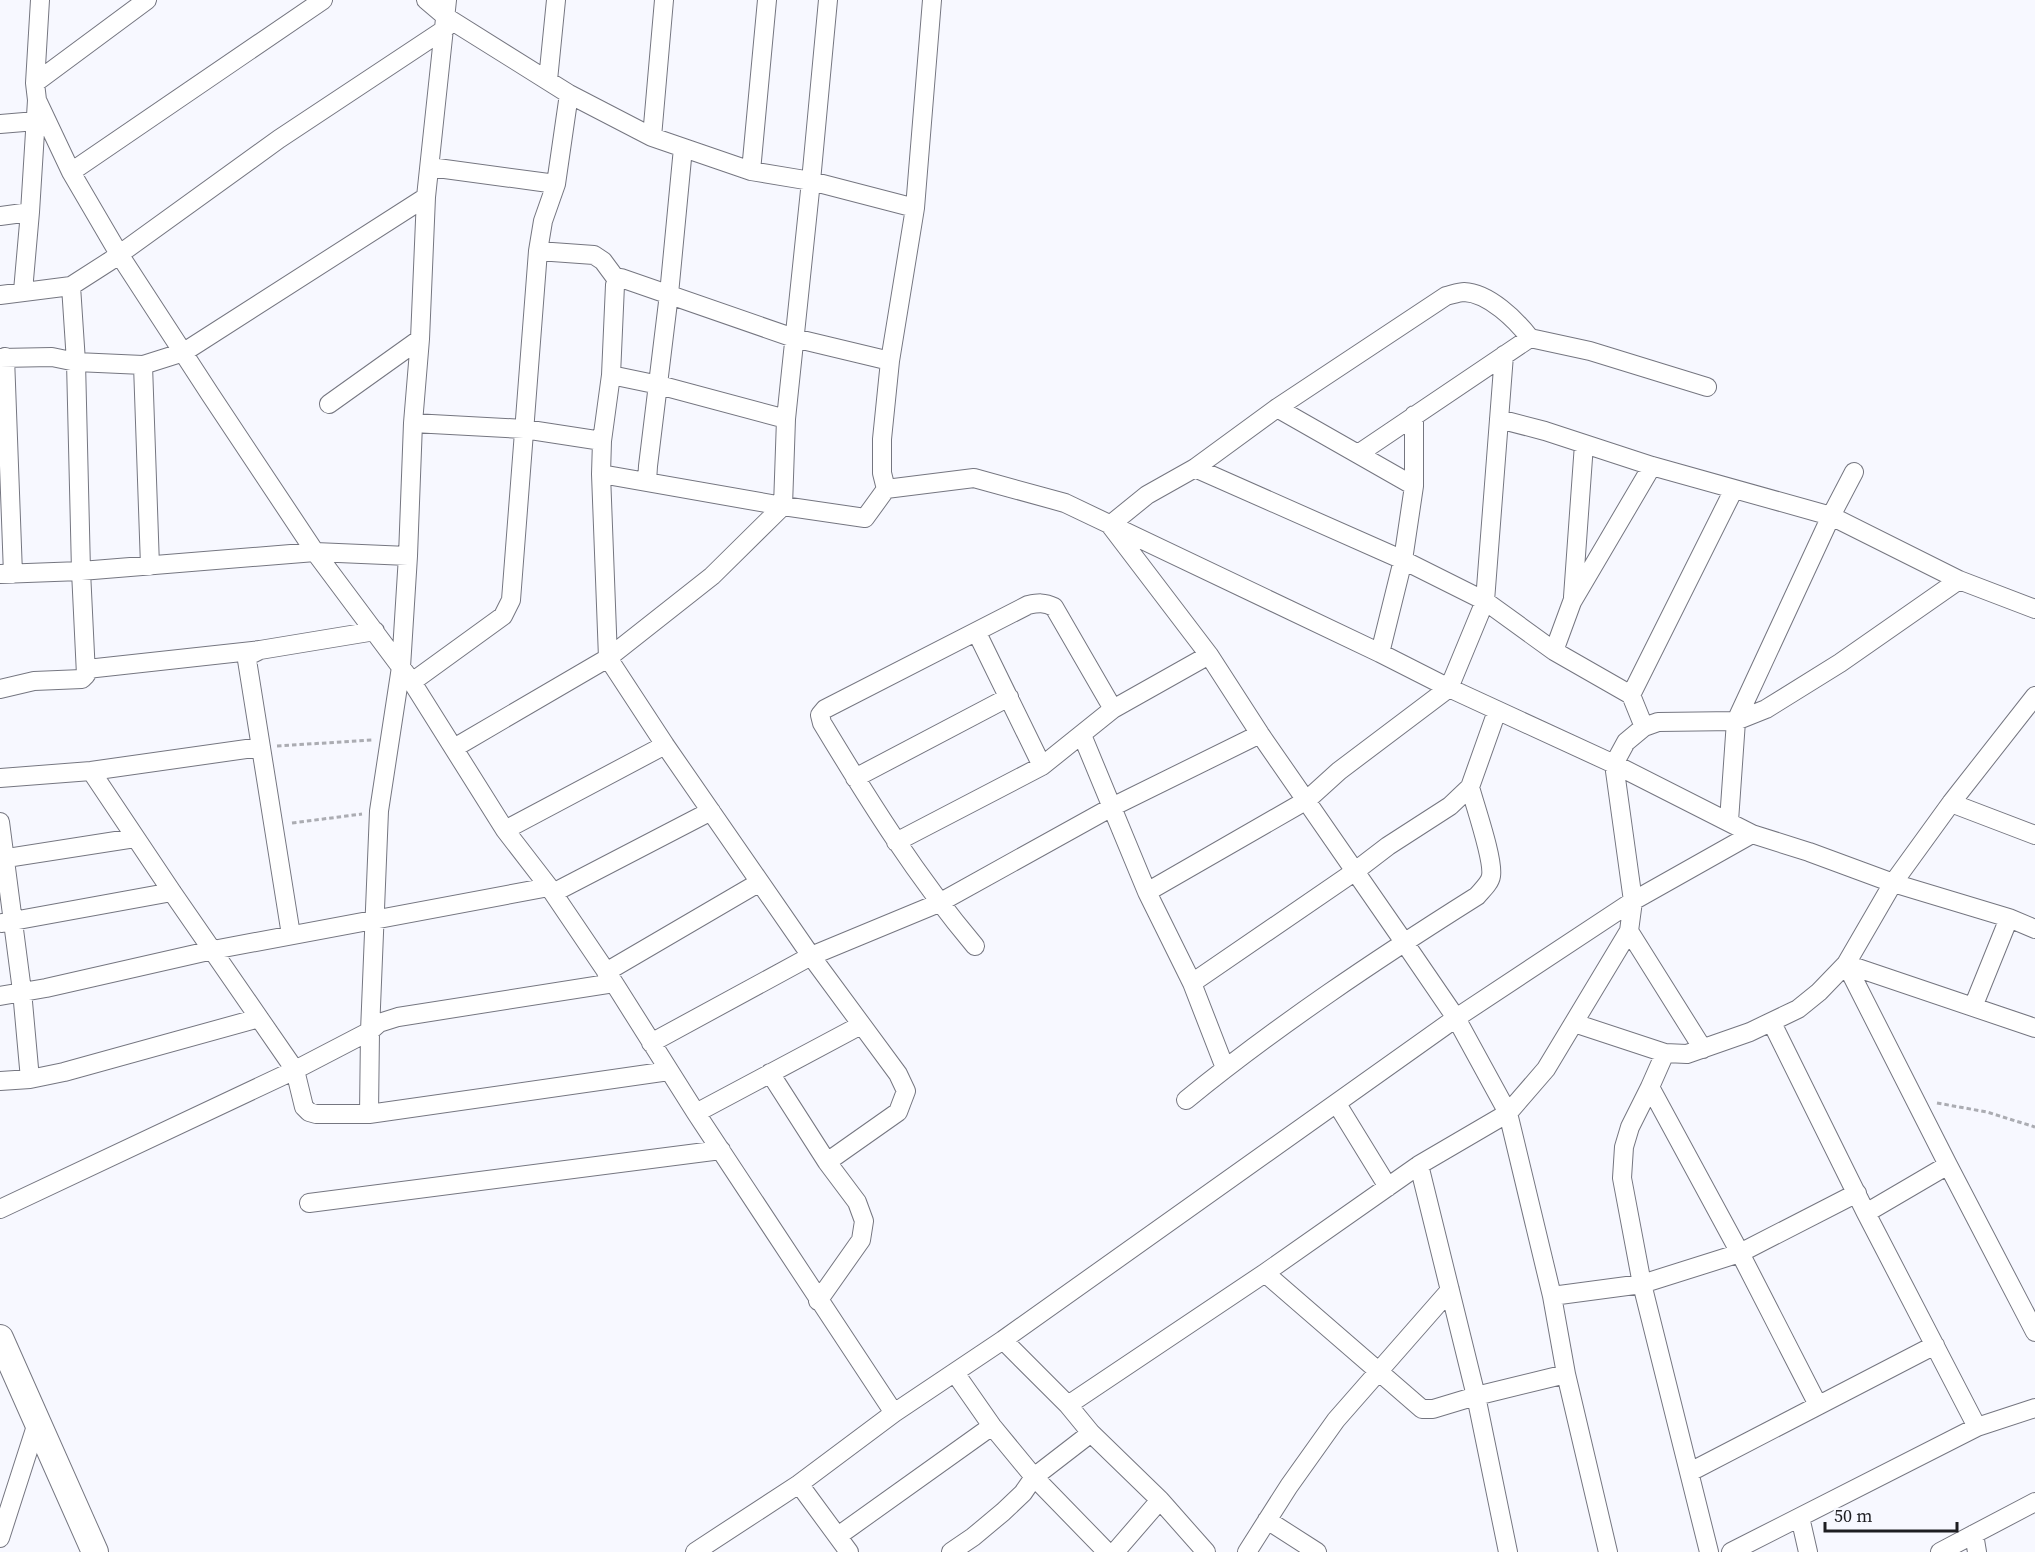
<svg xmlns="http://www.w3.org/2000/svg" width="2035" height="1552" font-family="'Source Serif 4',serif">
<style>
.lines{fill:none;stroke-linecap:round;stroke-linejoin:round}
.minor-casing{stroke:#757680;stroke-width:20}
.secondary-casing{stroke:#757680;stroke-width:28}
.path{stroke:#abacb2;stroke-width:3;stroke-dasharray:4.5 3;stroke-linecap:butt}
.minor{stroke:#fff;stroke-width:18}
.secondary{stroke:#fff;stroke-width:26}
</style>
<rect width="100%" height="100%" fill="#f7f8ff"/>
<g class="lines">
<defs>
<path id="minor" d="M 426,0 L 446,17 L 569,94 L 652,137 L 751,171 L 811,181 L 915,208
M 548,80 L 556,0
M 35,83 L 147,0
M 37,100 L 71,172 L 119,254 L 210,394 L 315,552 L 412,682 L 505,830 L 549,887 L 614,983 L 696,1113 L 894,1413
M 0,124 L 36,121
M 652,137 L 664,0
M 430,167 L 556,184
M 751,171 L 767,0
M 71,172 L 323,0
M 0,216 L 30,212
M 538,251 L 594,255 L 603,261 L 617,280
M 23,291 L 30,212 L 37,100 L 35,83 L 40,0
M 0,295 L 71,286 L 110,261 L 279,139 L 445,29
M 1530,338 C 1516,320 1489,293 1464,292 C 1459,292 1451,295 1446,296 L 1277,408 L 1195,468 L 1147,495 L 1110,525 L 1209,655 L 1260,734 L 1404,942 L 1456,1018 L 1508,1113 L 1552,1296 L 1566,1374 L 1608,1552
M 5,357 L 13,574
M 0,358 L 52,357 L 76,362 L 143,365 L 184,352 L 426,197
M 143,365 L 150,566
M 611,375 L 659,385 L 786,419
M 329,404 L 420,339
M 1277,408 L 1414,486 L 1403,560 L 1380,653
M 1414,415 L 1414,486
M 1499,419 L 1545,431 L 1652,466 L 1831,516 L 1959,580 L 2035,609
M 413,423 L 524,429 L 602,441 L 611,375 L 615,285 L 617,280 L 621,278 L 794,338 L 890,361
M 602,441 L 601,474 L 608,658 L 665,745 L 811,956 L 898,1074 L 906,1091 L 898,1112 L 827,1162
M 1358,454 L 1530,338 L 1590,351 L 1707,387
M 1195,468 L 1403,560 L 1485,601 L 1554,651 L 1631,695
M 601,474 L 783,506 L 865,518 L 886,489 L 974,478 L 1065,503 L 1380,653 L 1449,688 L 1614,764 L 1626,742 L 1644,727 L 1658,722 L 1736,721 L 1766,709 L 1840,663 L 1959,580
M 647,482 L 648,466 L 669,294 L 683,148
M 886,489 L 882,473 L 882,439 L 890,361 L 915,208 L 932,0
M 0,574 L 81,571 L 315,552 L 408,556
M 1573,597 L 1584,444
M 977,633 L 1042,766
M 1554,651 L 1572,602 L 1652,466
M 87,669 L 260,650
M 412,682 L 503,616 L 511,600 L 538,251 L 543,221 L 556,184 L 569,94
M 0,689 L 34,681 L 82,679 L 86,675 L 81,571 L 76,362 L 71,286
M 1644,727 L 1631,695 L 1734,489
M 1082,735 L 1147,892 L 1192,983
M 454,748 L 608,658 L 712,576 L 783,506 L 786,419 L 811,181 L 828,0
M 91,771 L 172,892 L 295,1070 L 304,1107 L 309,1112 L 316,1114 L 369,1114 L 669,1071
M 0,778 L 91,771 L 261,747
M 855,778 L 1009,697
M 1951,803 L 2035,835
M 1729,821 L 1736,721 L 1831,516 L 1854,472
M 0,822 L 22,991 L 30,1079
M 505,830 L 665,745
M 896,842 L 1042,766 L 1113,709 L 1209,655
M 0,859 L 135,838
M 1147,892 L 1307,800 L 1339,771 L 1449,688 L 1485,601 L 1504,355
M 553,893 L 711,811
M 2,923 L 172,892
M 1629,931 L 1703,1049
M 291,935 L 247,660 L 252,654 L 260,650 L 375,631
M 975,946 C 916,876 869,801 822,723 L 820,715 L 825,709 L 1028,605 C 1038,603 1044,602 1054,607 L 1113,709
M 1846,964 L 1948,1165 L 2035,1332
M 1846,964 L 2035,1028
M 606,972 L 760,882
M 0,996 L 46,988 L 213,950 L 549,887
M 1973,1007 L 2009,918
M 1574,1023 L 1665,1053 L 1687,1054 L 1750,1032 L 1798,1009 L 1819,992 L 1846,964 L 1893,883 L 1951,803 L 2035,696
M 1772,1023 L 1866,1213 L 1977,1427
M 651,1043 L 811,956 L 939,903 L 1112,807 L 1260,734
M 1665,1053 L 1650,1087 L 1740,1253 L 1818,1405
M 1225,1068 L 1192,983 L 1354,872 L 1388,846 L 1450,806 L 1470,787 L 1497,711
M 770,1073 L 827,1162 L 857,1202 L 864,1221 L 861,1240 L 818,1301
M 0,1081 L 30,1079 L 64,1072 L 259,1018
M 1650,1087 L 1630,1127 L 1624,1147 L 1622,1178 L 1642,1284 L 1709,1552
M 1186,1100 C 1278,1025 1377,959 1477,896 C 1482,890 1490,883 1491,876 C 1494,860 1475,806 1470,787
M 1337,1104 L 1388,1187
M 696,1113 L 861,1025
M 369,1114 L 370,1031 L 379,811 L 401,667 L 408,556 L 413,423 L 420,339 L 426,197 L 447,0
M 1419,1165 L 1476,1396 L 1508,1552
M 309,1203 L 721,1150
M 0,1209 L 295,1070 L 370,1031 L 379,1023 L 398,1017 L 614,983
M 1866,1213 L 1948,1165
M 1265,1273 L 1422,1409 L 1433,1409 L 1476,1396 L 1566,1374
M 1552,1296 L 1642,1284 L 1740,1253 L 1857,1193
M 1003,1340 L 1068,1405 L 1091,1433 L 1160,1500 L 1206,1552
M 955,1373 L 992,1426 L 1034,1477 L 1107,1552
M 1068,1405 L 1265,1273 L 1419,1165 L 1508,1113 L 1546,1069 L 1629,931 L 1633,901 L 1614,764 L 1752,834 L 1809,852 L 1893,883 L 2009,918 L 2035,929
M 1690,1472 L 1935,1345
M 799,1484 L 849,1552
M 1800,1517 L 1808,1552
M 1267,1520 L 1317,1552
M 1974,1534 L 1977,1552
M 838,1536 L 992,1426
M 0,1538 L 37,1423
M 695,1552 L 799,1484 L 894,1413 L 1003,1340 L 1456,1018 L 1633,901 L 1752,834
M 951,1552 L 973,1537 L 1003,1512 L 1023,1493 L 1034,1477 L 1091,1433
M 1115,1552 L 1160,1500
M 1247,1552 L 1289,1486 L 1336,1420 L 1450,1290
M 1731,1552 L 1977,1427 L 2035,1408
M 1940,1552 L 2035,1502"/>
<path id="secondary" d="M 0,1338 L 95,1552"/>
</defs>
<use href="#minor" class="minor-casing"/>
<use href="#secondary" class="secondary-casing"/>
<path class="path" d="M 277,746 L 372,740
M 292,823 L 362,814
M 1937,1103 L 1987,1112 L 2035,1127"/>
<use href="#minor" class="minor"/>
<use href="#secondary" class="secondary"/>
</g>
<path d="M1825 1522v9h132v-9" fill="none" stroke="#1e1e22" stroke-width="3"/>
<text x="1834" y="1522" font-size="18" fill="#1e1e22" stroke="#f7f8ff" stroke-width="4.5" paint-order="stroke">50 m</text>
</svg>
